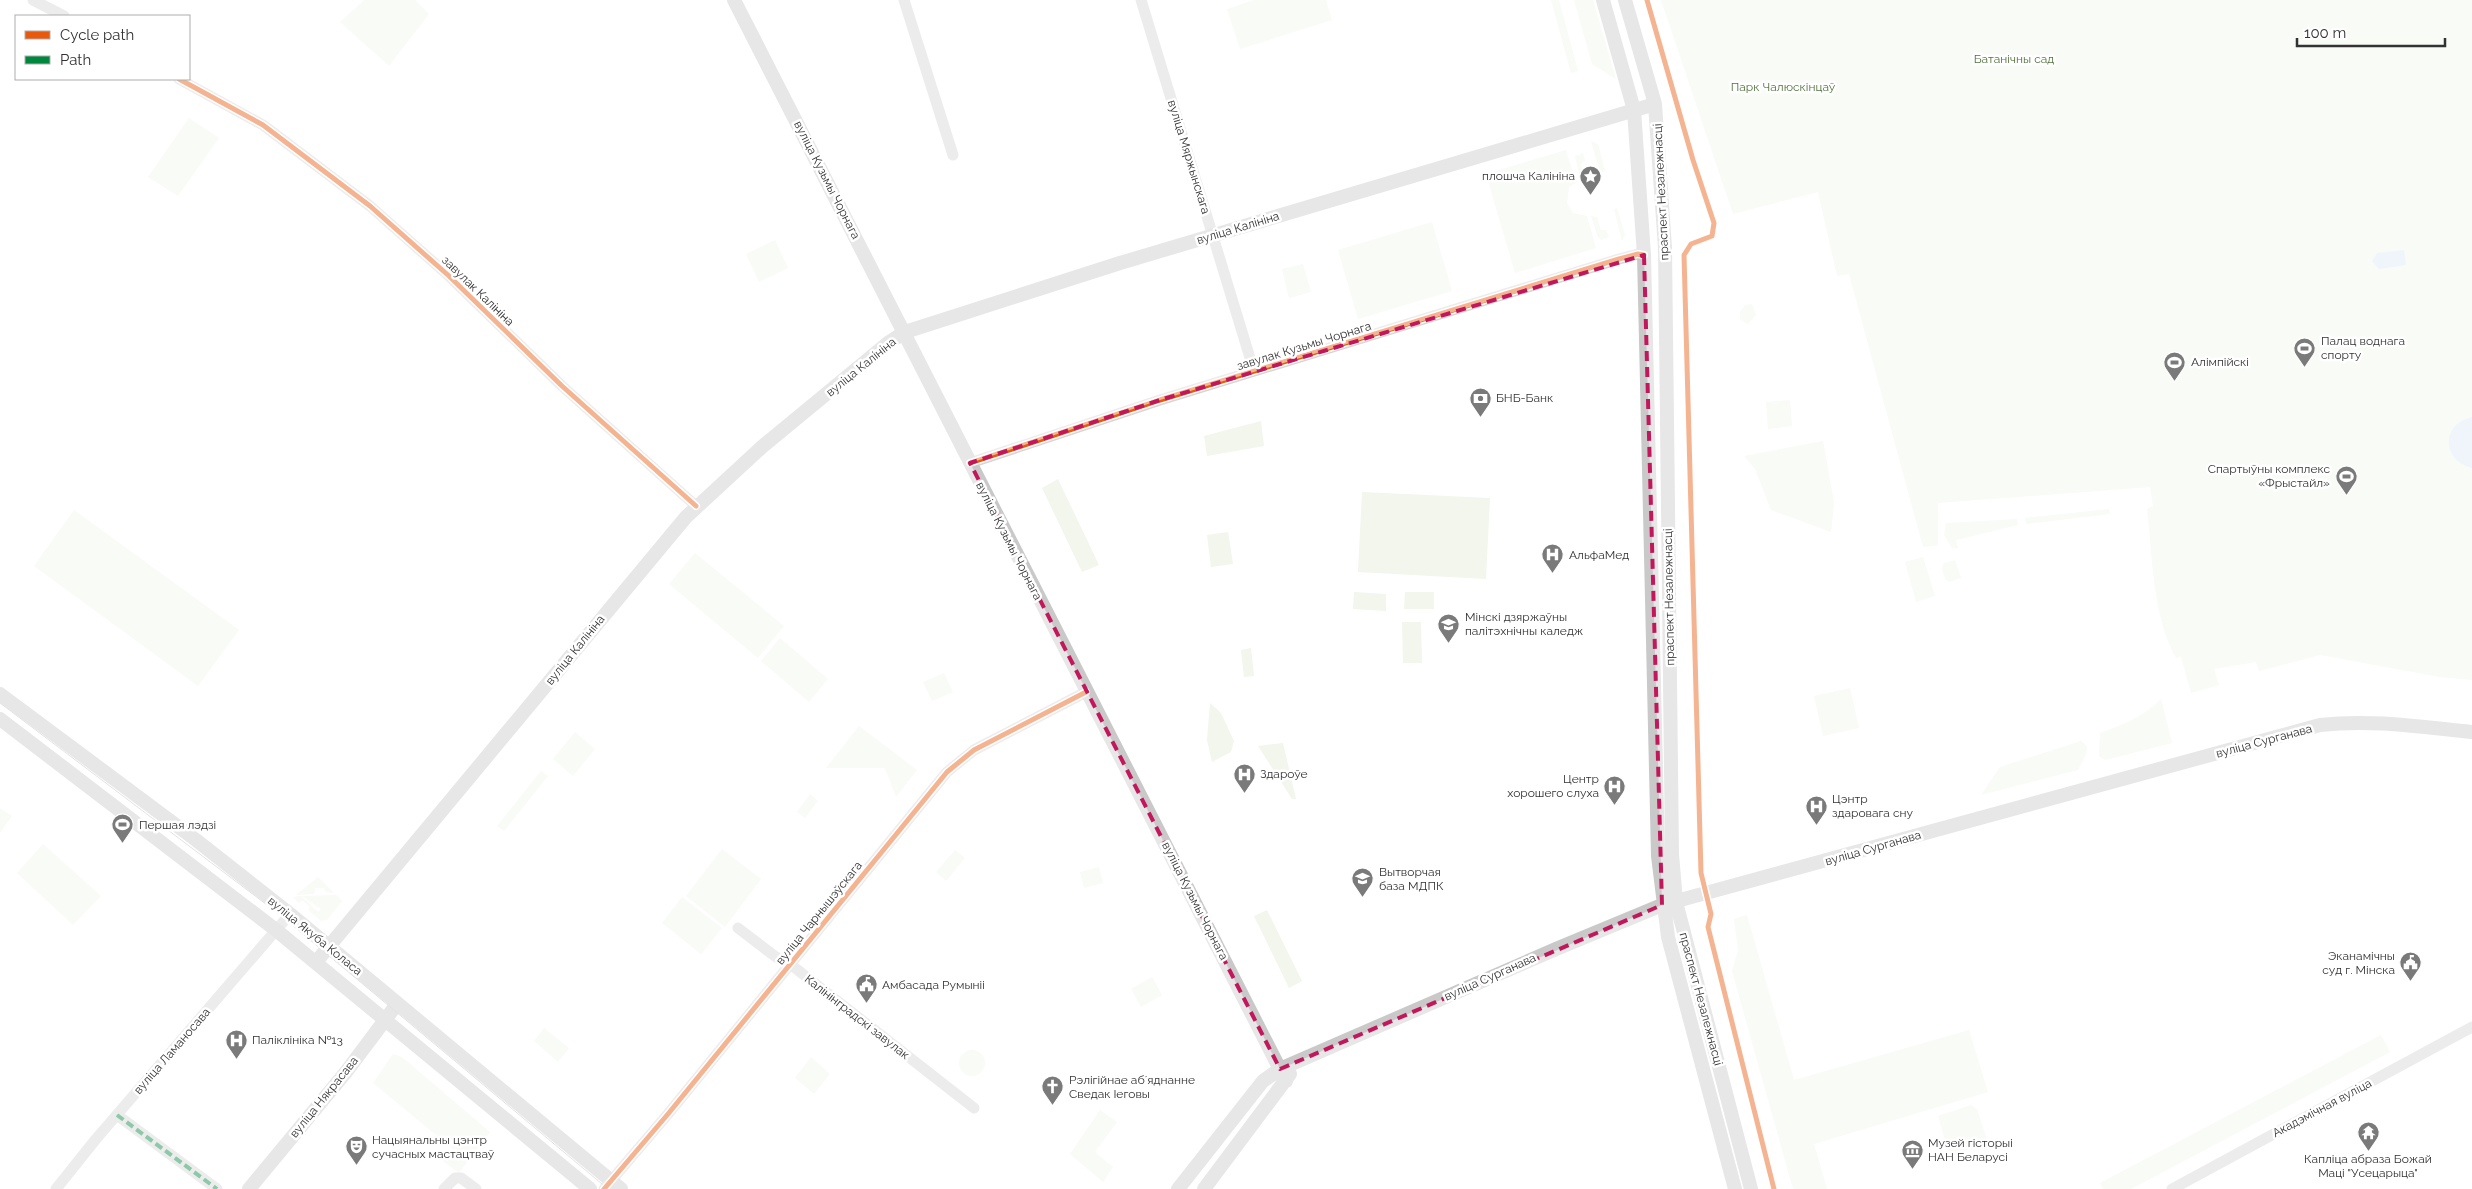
<svg xmlns="http://www.w3.org/2000/svg" width="2472" height="1189" font-family="Raleway,sans-serif">
<style>
.green{fill:#f2f6ed}
.water{fill:#dbe9f4}
.lines{fill:none;stroke-linecap:round;stroke-linejoin:round}
.minor{stroke:#d6d6d6;stroke-width:11}
.major{stroke:#c9c9c9;stroke-width:14}
.tram{stroke:#bebebe;stroke-width:1}
.quiet{stroke:#00873e;stroke-width:4;stroke-dasharray:8 4;stroke-linecap:butt}
.cycleway-casing{stroke:#fff;stroke-width:8}
.cycleway{stroke:#e8590c;stroke-width:5}
.marked{fill:none;stroke:#c2185b;stroke-width:4;stroke-dasharray:10 6;stroke-linejoin:round}
.labels{text-anchor:middle;dominant-baseline:central;stroke-width:5;stroke-linejoin:round;paint-order:stroke}
.park-label{font-size:12px;fill:#51723a;stroke:#fff}
.street-label{font-size:12px;fill:#323232;stroke:#fff}
.poi-label{font-size:12px;fill:#323232;stroke:#fff;text-anchor:start}
</style>
<rect width="100%" height="100%" fill="#fff"/>
<path class="green" d="M 364,0 L 415,0 L 429,14 L 389,66 L 340,22 Z
M 1254,0 L 1326,0 L 1332,20 L 1240,49 L 1227,9 Z
M 1551,0 L 1559,0 L 1578,71 L 1571,73 Z
M 1574,0 L 1593,0 L 1616,79 L 1592,64 Z
M 1661,0 L 2472,0 L 2472,680 L 2440,677 L 2320,655 L 2259,671 L 2256,662 L 2214,669 L 2219,685 L 2191,693 L 2181,657 L 2176,658 C 2152,615 2153,557 2147,509 L 2153,506 L 2150,487 L 1938,503 L 1938,545 L 1923,547 L 1849,274 L 1837,276 L 1818,192 L 1733,214 Z
M 189,118 L 219,138 L 178,196 L 148,177 Z
M 1591,141 L 1598,144 L 1605,171 L 1602,172 L 1599,168 Z
M 1566,150 L 1576,183 L 1569,187 L 1567,203 L 1573,213 L 1587,216 L 1596,248 L 1515,273 L 1486,174 Z
M 1583,153 L 1585,161 L 1581,164 L 1585,177 L 1581,181 L 1575,156 Z
M 1617,208 L 1625,235 L 1622,241 L 1614,209 Z
M 1591,216 L 1597,217 L 1601,230 L 1606,230 L 1609,237 L 1601,240 L 1598,237 Z
M 1432,222 L 1452,291 L 1358,319 L 1338,250 Z
M 775,240 L 788,268 L 759,282 L 746,254 Z
M 1303,264 L 1311,292 L 1289,298 L 1282,269 Z
M 1752,304 L 1756,315 L 1748,324 L 1740,319 L 1740,312 L 1745,305 Z
M 1790,400 L 1792,426 L 1768,429 L 1766,402 Z
M 1261,421 L 1264,446 L 1207,456 L 1204,436 Z
M 1823,441 L 1834,503 L 1831,532 L 1771,510 L 1755,469 L 1744,456 Z
M 1058,479 L 1099,565 L 1082,572 L 1042,488 Z
M 1362,492 L 1490,498 L 1486,579 L 1358,572 Z
M 2109,509 L 2110,514 L 2026,524 L 2025,518 Z
M 74,510 L 239,630 L 198,686 L 34,566 Z
M 2017,519 L 2018,525 L 1956,540 L 1958,548 L 1952,548 L 1944,535 L 1946,523 Z
M 1228,532 L 1233,564 L 1211,567 L 1207,535 Z
M 695,553 L 784,626 L 758,658 L 669,584 Z
M 1923,557 L 1935,596 L 1916,602 L 1905,562 Z
M 1955,560 L 1961,578 L 1949,582 L 1945,579 L 1942,568 L 1944,563 Z
M 1354,592 L 1386,594 L 1386,611 L 1353,609 Z
M 1405,592 L 1434,592 L 1434,609 L 1404,609 Z
M 1402,622 L 1421,622 L 1422,663 L 1403,663 Z
M 780,638 L 828,679 L 809,702 L 761,661 Z
M 1251,648 L 1254,676 L 1244,677 L 1241,650 Z
M 944,673 L 953,692 L 932,701 L 923,682 Z
M 1850,688 L 1859,728 L 1823,736 L 1814,696 Z
M 2161,699 L 2172,743 L 2105,760 L 2099,756 L 2100,733 C 2122,725 2144,717 2161,699 Z
M 1210,703 L 1221,713 L 1234,741 L 1231,752 L 1212,762 L 1207,740 Z
M 859,726 L 917,770 L 896,797 L 885,768 L 826,768 Z
M 575,732 L 595,749 L 573,776 L 553,759 Z
M 2081,741 L 2087,746 L 2086,754 L 2078,770 L 1981,795 L 2000,767 Z
M 1283,743 L 1296,799 L 1292,799 L 1258,746 Z
M 541,771 L 548,776 L 504,831 L 497,826 Z
M 810,794 L 818,801 L 805,818 L 797,812 Z
M 0,808 L 12,816 L 0,833 Z
M 43,844 L 101,896 L 73,925 L 17,873 Z
M 722,849 L 761,879 L 725,927 L 686,896 Z
M 955,850 L 965,858 L 946,881 L 936,872 Z
M 1099,867 L 1103,883 L 1084,888 L 1080,872 Z
M 318,877 L 334,893 L 325,892 L 324,888 L 315,888 L 314,894 L 296,895 Z
M 337,895 L 342,901 L 327,920 L 321,921 L 308,910 L 310,907 L 302,900 L 299,903 L 293,897 L 301,896 L 318,912 L 321,909 L 302,896 Z
M 682,897 L 722,928 L 701,954 L 662,923 Z
M 1267,910 L 1302,981 L 1289,988 L 1254,916 Z
M 1747,915 L 1794,1080 L 1969,1030 L 1988,1092 L 1814,1144 L 1827,1189 L 1793,1189 L 1732,971 L 1738,950 L 1734,919 Z
M 1152,977 L 1162,995 L 1141,1007 L 1131,989 Z
M 544,1028 L 569,1048 L 558,1062 L 534,1041 Z
M 2381,1035 L 2390,1052 L 2131,1189 L 2103,1189 L 2100,1183 Z
M959 1063a13 13 0 1 1 26 0a13 13 0 1 1-26 0Z
M 393,1054 L 402,1057 L 490,1132 L 459,1173 L 443,1161 L 453,1149 L 373,1083 Z
M 811,1057 L 830,1074 L 814,1094 L 795,1078 Z
M 1971,1105 L 1977,1109 L 1988,1143 L 1954,1154 L 1948,1150 L 1938,1116 Z
M 1100,1110 L 1117,1122 L 1095,1152 L 1113,1167 L 1103,1182 L 1070,1154 Z"/>
<path class="water" d="M 2404,250 L 2406,265 L 2379,269 L 2372,261 L 2377,253 Z
M 2472,417 L 2472,468 C 2441,460 2441,424 2472,417 Z"/>
<g class="lines">
<path class="minor" d="M 33,0 L 64,16
M 904,0 L 953,155
M 1141,0 L 1254,371
M 179,79 L 263,125 L 370,206 L 449,276 L 562,386 L 696,506
M 970,463 L 1160,400 L 1619,259 L 1638,254 L 1644,255
M 738,928 L 776,957 L 790,964 L 974,1108
M 117,1115 L 217,1189
M 56,1189 L 96,1139 L 290,914
M 444,1189 L 455,1178 L 461,1178 L 476,1189
M 604,1189 L 668,1114 L 947,772 L 974,750 L 1086,692
M 2172,1189 L 2472,1027"/>
<path class="major" d="M 734,0 L 1286,1081
M 1603,0 L 1634,110 L 1644,255 L 1658,856 L 1668,937 L 1735,1189
M 1625,0 L 1655,104 L 1665,248 L 1672,854 L 1676,902 L 1751,1189
M 0,694 L 196,840 L 290,914 L 621,1189
M 0,719 L 276,930 L 590,1189
M 316,962 L 686,517 L 763,446 L 888,343 L 905,332 L 1120,263 L 1655,104
M 249,1189 L 346,1072 L 397,1004
M 1178,1189 L 1263,1081 L 1280,1069 L 1556,949 L 1662,905 L 2320,725 C 2372,719 2421,727 2472,732
M 1204,1189 L 1290,1074"/>
<path class="tram" d="M 0,703 L 279,914 L 608,1189"/>
<path class="quiet" d="M 117,1115 L 217,1189"/>
<defs>
<path id="cycleway" d="M 1647,0 L 1693,160 L 1714,223 L 1712,236 L 1691,244 L 1684,255 L 1701,873 L 1711,914 L 1708,927 L 1774,1189
M 179,79 L 263,125 L 370,206 L 449,276 L 562,386 L 696,506
M 970,463 L 1160,400 L 1619,259 L 1638,254 L 1644,255
M 604,1189 L 668,1114 L 947,772 L 974,750 L 1086,692"/>
</defs>
<use href="#cycleway" class="cycleway-casing"/>
<use href="#cycleway" class="cycleway"/>
</g>
<path d="M0 0H2472V1189H0ZM 1644,255 L 1662,905 L 1280,1069 L 970,463 L 1160,400 Z" fill="#fff" fill-opacity=".55" fill-rule="evenodd"/>
<path class="marked" d="M 1644,255 L 1662,905 L 1280,1069 L 970,463 L 1160,400 Z"/>
<defs>
<symbol id="sight-pin" viewBox="-11 -11 22 30"><path d="M0 17L-7.5 6A9.5 9.5 0 1 1 7.5 6Z" fill="#7a7a7a" stroke="#fff"/><path d="M0-6L1.8-2.2L6-1.7L2.9 1.2L3.7 5.4L0 3.3L-3.7 5.4L-2.9 1.2L-6-1.7L-1.8-2.2Z" fill="#fff"/></symbol>
<symbol id="stadium-pin" viewBox="-11 -11 22 30"><path d="M0 17L-7.5 6A9.5 9.5 0 1 1 7.5 6Z" fill="#7a7a7a" stroke="#fff"/><path d="M0-5a6.5 5 0 1 0 0 10a6.5 5 0 1 0 0-10ZM-3.5-1.8h7v3.6h-7Z" fill="#fff"/></symbol>
<symbol id="bank-pin" viewBox="-11 -11 22 30"><path d="M0 17L-7.5 6A9.5 9.5 0 1 1 7.5 6Z" fill="#7a7a7a" stroke="#fff"/><path d="M-6-4H6V4H-6ZM0-2.3a2.3 2.3 0 1 0 0 4.6a2.3 2.3 0 1 0 0-4.6Z" fill="#fff"/></symbol>
<symbol id="hospital-pin" viewBox="-11 -11 22 30"><path d="M0 17L-7.5 6A9.5 9.5 0 1 1 7.5 6Z" fill="#7a7a7a" stroke="#fff"/><path d="M-5-5h3v3.5h4V-5h3V5h-3V1.5h-4V5h-3Z" fill="#fff"/></symbol>
<symbol id="university-pin" viewBox="-11 -11 22 30"><path d="M0 17L-7.5 6A9.5 9.5 0 1 1 7.5 6Z" fill="#7a7a7a" stroke="#fff"/><path d="M0-5L7-2L0 1L-7-2ZM-4 1L0 2.5L4 1V4Q0 6-4 4Z" fill="#fff"/></symbol>
<symbol id="civic-pin" viewBox="-11 -11 22 30"><path d="M0 17L-7.5 6A9.5 9.5 0 1 1 7.5 6Z" fill="#7a7a7a" stroke="#fff"/><path d="M-.6-6.5H3V-4.5H.6V-3L4-1V1h2V6H-6V1h2V-1L-.6-3ZM-1.2 2.5V6h2.4V2.5Z" fill="#fff"/></symbol>
<symbol id="church-pin" viewBox="-11 -11 22 30"><path d="M0 17L-7.5 6A9.5 9.5 0 1 1 7.5 6Z" fill="#7a7a7a" stroke="#fff"/><path d="M-1.2-6h2.4v3.5h3.3v2.4h-3.3V6h-2.4V-.1h-3.3v-2.4h3.3Z" fill="#fff"/></symbol>
<symbol id="temple-pin" viewBox="-11 -11 22 30"><path d="M0 17L-7.5 6A9.5 9.5 0 1 1 7.5 6Z" fill="#7a7a7a" stroke="#fff"/><path d="M0-6L5-2H3V0L6.5 2.5H4V6H1.5V3h-3V6H-4V2.5H-6.5L-3 0V-2H-5Z" fill="#fff"/></symbol>
<symbol id="theatre-pin" viewBox="-11 -11 22 30"><path d="M0 17L-7.5 6A9.5 9.5 0 1 1 7.5 6Z" fill="#7a7a7a" stroke="#fff"/><path d="M-5-5.5Q0-4 5-5.5V0Q5 5 0 6Q-5 5-5 0ZM-3.3-2.5H-1v1.5H-3.3ZM1-2.5H3.3v1.5H1ZM-2.8 1Q0 5.5 2.8 1Z" fill="#fff"/></symbol>
<symbol id="museum-pin" viewBox="-11 -11 22 30"><path d="M0 17L-7.5 6A9.5 9.5 0 1 1 7.5 6Z" fill="#7a7a7a" stroke="#fff"/><path d="M0-6L6-3V-2H-6V-3ZM-5-1h2V3h-2ZM-1-1h2V3h-2ZM3-1h2V3H3ZM-6 4H6V6H-6Z" fill="#fff"/></symbol>
</defs>
<g fill-rule="evenodd">
<use href="#sight-pin" x="1578" y="164" width="25" height="34"/>
<use href="#stadium-pin" x="2292" y="336" width="25" height="34"/>
<use href="#stadium-pin" x="2162" y="350" width="25" height="34"/>
<use href="#bank-pin" x="1468" y="386" width="25" height="34"/>
<use href="#stadium-pin" x="2334" y="464" width="25" height="34"/>
<use href="#hospital-pin" x="1540" y="542" width="25" height="34"/>
<use href="#university-pin" x="1436" y="612" width="25" height="34"/>
<use href="#hospital-pin" x="1232" y="762" width="25" height="34"/>
<use href="#hospital-pin" x="1602" y="774" width="25" height="34"/>
<use href="#hospital-pin" x="1804" y="794" width="25" height="34"/>
<use href="#stadium-pin" x="110" y="812" width="25" height="34"/>
<use href="#university-pin" x="1350" y="866" width="25" height="34"/>
<use href="#civic-pin" x="2398" y="950" width="25" height="34"/>
<use href="#civic-pin" x="854" y="972" width="25" height="34"/>
<use href="#hospital-pin" x="224" y="1028" width="25" height="34"/>
<use href="#church-pin" x="1040" y="1074" width="25" height="34"/>
<use href="#temple-pin" x="2356" y="1120" width="25" height="34"/>
<use href="#theatre-pin" x="344" y="1134" width="25" height="34"/>
<use href="#museum-pin" x="1900" y="1138" width="25" height="34"/>
</g>
<g class="labels">
<g class="park-label">
<text x="2014" y="59">Батанічны сад</text>
<text x="1783" y="87">Парк Чалюскінцаў</text>
</g>
<g class="street-label">
<text transform="translate(1189 157) rotate(73)">вуліца Мяржынскага</text>
<text transform="translate(827 180) rotate(63)">вуліца Кузьмы Чорнага</text>
<text transform="translate(1661 192) rotate(-93)">праспект Незалежнасці</text>
<text transform="translate(1238 228) rotate(-17)">вуліца Калініна</text>
<text transform="translate(478 291) rotate(44)">завулак Калініна</text>
<text transform="translate(1304 346) rotate(-17)">завулак Кузьмы Чорнага</text>
<text transform="translate(861 367) rotate(-39)">вуліца Калініна</text>
<text transform="translate(1009 541) rotate(63)">вуліца Кузьмы Чорнага</text>
<text transform="translate(1669 597) rotate(-91)">праспект Незалежнасці</text>
<text transform="translate(575 650) rotate(-51)">вуліца Калініна</text>
<text transform="translate(2264 741) rotate(-15)">вуліца Сурганава</text>
<text transform="translate(1873 848) rotate(-16)">вуліца Сурганава</text>
<text transform="translate(1195 901) rotate(63)">вуліца Кузьмы Чорнага</text>
<text transform="translate(819 913) rotate(-51)">вуліца Чарнышэўскага</text>
<text transform="translate(315 936) rotate(39)">вуліца Якуба Коласа</text>
<text transform="translate(1490 977) rotate(-24)">вуліца Сурганава</text>
<text transform="translate(1701 999) rotate(75)">праспект Незалежнасці</text>
<text transform="translate(857 1017) rotate(38)">Калінінградскі завулак</text>
<text transform="translate(172 1051) rotate(-49)">вуліца Ламаносава</text>
<text transform="translate(324 1097) rotate(-51)">вуліца Някрасава</text>
<text transform="translate(2322 1108) rotate(-28)">Акадэмічная вуліца</text>
</g>
<g class="poi-label">
<text x="1575" y="176" text-anchor="end">плошча Калініна</text>
<text x="2321" y="341">Палац воднага<tspan x="2321" dy="14">спорту</tspan></text>
<text x="2191" y="362">Алімпійскі</text>
<text x="1496" y="398">БНБ-Банк</text>
<text x="2330" y="469" text-anchor="end">Спартыўны комплекс<tspan x="2330" dy="14">«Фрыстайл»</tspan></text>
<text x="1569" y="555">АльфаМед</text>
<text x="1465" y="617">Мінскі дзяржаўны<tspan x="1465" dy="14">палітэхнічны каледж</tspan></text>
<text x="1260" y="774">Здароўе</text>
<text x="1599" y="779" text-anchor="end">Центр<tspan x="1599" dy="14">хорошего слуха</tspan></text>
<text x="1832" y="799">Цэнтр<tspan x="1832" dy="14">здаровага сну</tspan></text>
<text x="139" y="825">Першая лэдзі</text>
<text x="1379" y="872">Вытворчая<tspan x="1379" dy="14">база МДПК</tspan></text>
<text x="2395" y="956" text-anchor="end">Эканамічны<tspan x="2395" dy="14">суд г. Мінска</tspan></text>
<text x="882" y="985">Амбасада Румыніі</text>
<text x="252" y="1040">Паліклініка №13</text>
<text x="1069" y="1080">Рэлігійнае абʼяднанне<tspan x="1069" dy="14">Сведак Іеговы</tspan></text>
<text x="372" y="1140">Нацыянальны цэнтр<tspan x="372" dy="14">сучасных мастацтваў</tspan></text>
<text x="1928" y="1143">Музей гісторыі<tspan x="1928" dy="14">НАН Беларусі</tspan></text>
<text x="2368" y="1159" text-anchor="middle">Капліца абраза Божай<tspan x="2368" dy="14">Маці "Усецарыца"</tspan></text>
</g>
</g>
<rect x="15" y="15" width="175" height="65" fill="#ffffff" stroke="#adadad"/>
<rect x="25" y="31" width="25" height="8" fill="#e8590c" stroke="#adadad"/>
<text x="60" y="40" font-size="15" fill="#323232">Cycle path</text>
<rect x="25" y="56" width="25" height="8" fill="#00873e" stroke="#adadad"/>
<text x="60" y="65" font-size="15" fill="#323232">Path</text>
<path d="M2297 38v8h148v-8" fill="none" stroke="#323232" stroke-width="2.5"/>
<text x="2304" y="38" font-size="15" fill="#323232" stroke="#ffffff" stroke-width="4" paint-order="stroke">100 m</text>
</svg>
